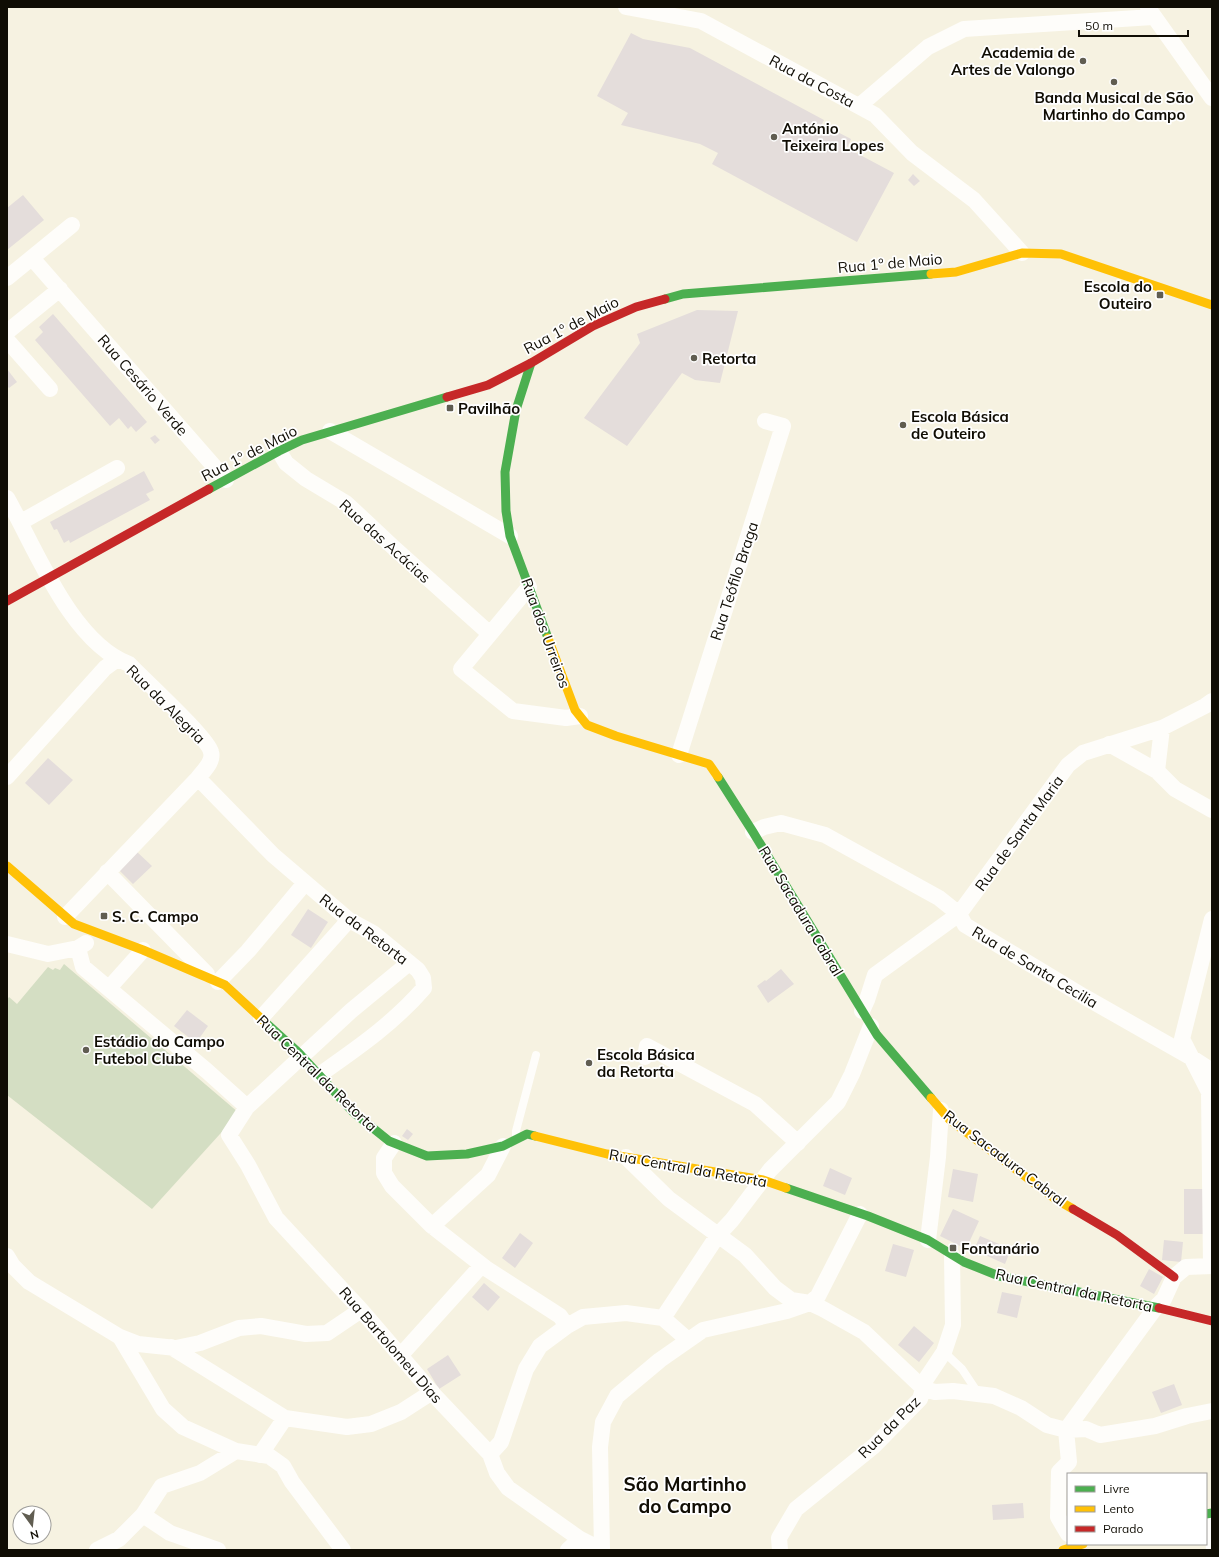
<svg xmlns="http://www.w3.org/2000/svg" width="1219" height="1557" font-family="Mulish,sans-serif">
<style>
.green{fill:#d4dec3}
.building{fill:#e4dddb}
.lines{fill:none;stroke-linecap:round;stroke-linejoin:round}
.lane{stroke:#fefdfa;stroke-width:8}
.street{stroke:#fefdfa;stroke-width:16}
.fast{stroke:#4caf50;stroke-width:9}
.slow{stroke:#ffc107;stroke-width:9}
.jam{stroke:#c62828;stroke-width:9}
.poi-dot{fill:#605d51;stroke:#fff;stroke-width:1.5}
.labels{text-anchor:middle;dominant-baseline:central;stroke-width:3.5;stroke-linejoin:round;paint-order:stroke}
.poi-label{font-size:15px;font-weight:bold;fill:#100d04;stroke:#fff;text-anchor:start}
.street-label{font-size:15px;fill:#100d04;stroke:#fff}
.district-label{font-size:19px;font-weight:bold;fill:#100d04;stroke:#fff}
</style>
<rect width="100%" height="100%" fill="#f6f2e1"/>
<path class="green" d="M 64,964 L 239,1113 L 152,1209 L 7,1095 L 7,1000 L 9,997 L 17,1004 L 48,967 L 53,970 L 55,968 L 60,970 Z"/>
<path class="building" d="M 631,33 L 643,39 L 690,48 L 824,120 L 822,124 L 851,139 L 847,148 L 894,173 L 857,242 L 712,164 L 718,153 L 700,144 L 621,125 L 628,113 L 597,96 Z
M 913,174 L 920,181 L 914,186 L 908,180 Z
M 23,195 L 44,220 L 7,250 L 7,208 Z
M 697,310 L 738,311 L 720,383 L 695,380 L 682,373 L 627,446 L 584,418 L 640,343 L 637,334 Z
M 53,314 L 147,422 L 136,432 L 131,426 L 128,429 L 119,418 L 110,426 L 35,340 L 43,332 L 39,327 Z
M 7,369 L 17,382 L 9,388 L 7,386 Z
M 155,435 L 160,440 L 155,444 L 150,438 Z
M 144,471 L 154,490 L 146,494 L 150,500 L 70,543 L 69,540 L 64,543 L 57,529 L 54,530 L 50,522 Z
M 48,758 L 73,780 L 49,805 L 25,783 Z
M 136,851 L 152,866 L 133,884 L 118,869 Z
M 308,909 L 328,922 L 311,948 L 291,935 Z
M 781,969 L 794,984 L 768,1003 L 757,986 L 765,980 L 766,981 Z
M 187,1010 L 208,1026 L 196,1043 L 174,1026 Z
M 407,1129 L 413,1134 L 408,1140 L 402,1136 Z
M 830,1168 L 852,1178 L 845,1195 L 823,1186 Z
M 953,1169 L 978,1174 L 973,1202 L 948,1197 Z
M 1184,1189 L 1203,1189 L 1203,1234 L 1184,1234 Z
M 953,1209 L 979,1221 L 966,1249 L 940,1236 Z
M 520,1233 L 533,1243 L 515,1268 L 502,1258 Z
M 980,1236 L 1011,1249 L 1005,1264 L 974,1250 Z
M 1164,1240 L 1183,1242 L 1181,1262 L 1162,1260 Z
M 893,1244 L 914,1250 L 906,1277 L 885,1271 Z
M 1149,1269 L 1163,1277 L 1154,1294 L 1140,1286 Z
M 484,1283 L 500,1297 L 488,1311 L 472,1297 Z
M 1002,1292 L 1022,1296 L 1017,1318 L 997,1313 Z
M 914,1326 L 934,1343 L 919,1362 L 898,1345 Z
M 448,1355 L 461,1375 L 439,1389 L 427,1369 Z
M 1174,1384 L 1182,1405 L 1161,1413 L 1152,1392 Z
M 1023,1503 L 1024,1518 L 993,1520 L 992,1505 Z"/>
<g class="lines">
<path class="lane" d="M 516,1136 L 516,1131 L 536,1055
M 944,1352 L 962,1369 L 978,1393
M 1208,1515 L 1210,1550"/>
<path class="street" d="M 626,7 L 701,21 L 875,115 L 912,153 L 974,200 L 1022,253
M 1148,8 L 1212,98
M 859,106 L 928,47 L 964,29 L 1153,17
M 32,258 L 226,480
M 7,278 L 72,225
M 7,332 L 60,289
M 7,340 L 50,389
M 330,431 L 510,536
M 279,451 L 286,463 L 306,479 L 346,503 L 393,547 L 490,634
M 7,498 C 36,549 71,642 129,664 C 142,678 209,739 211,752 C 214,762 203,771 198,778 L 65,917
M 21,522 L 117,468
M 529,587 L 461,669 L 513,711 L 566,718 L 580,716
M 1162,728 L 1157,771 L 1175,789 L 1212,810
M 1109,744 L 1157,771
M 679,755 L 783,426 L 765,421
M 7,777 L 105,668 L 116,660
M 198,778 L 273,855 L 349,920 L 373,933 L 418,970 L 423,978 L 424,988 C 394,1023 356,1049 319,1075
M 753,832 L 764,827 L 781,823 L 825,835 L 939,898 L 959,914 L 965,925 L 1083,996 L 1192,1058 L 1209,1069 L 1212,1070
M 107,872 L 207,974
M 7,944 L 48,954 L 78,948 L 86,943
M 78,948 L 83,967 L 207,1071 L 247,1107
M 409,963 L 352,1010 L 247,1107 L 229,1135 L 248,1165 L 276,1218 L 361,1310 L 435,1396 L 490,1454 L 497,1473 L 508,1488 L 580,1539 L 602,1550
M 218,982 L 248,951 L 305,883
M 109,988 L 143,950
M 862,1011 L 867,1000 L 875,975 L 959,914 L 1068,765 L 1083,753 L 1162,728 L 1205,706 L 1212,701
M 261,1018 L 349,920
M 645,1057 L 647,1046 L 755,1104 L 798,1143
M 394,1143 L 384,1158 L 384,1173 L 392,1186 L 432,1226 L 487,1269 L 560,1316 L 567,1326
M 626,1157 L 669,1199 L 745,1255 L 775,1288 L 791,1300 L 810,1303 L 823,1309 L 864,1332 L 924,1389 L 935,1392 L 953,1391 L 994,1396 L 1021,1408 L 1047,1425 L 1066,1430 L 1086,1429 L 1100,1435 L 1155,1426 L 1187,1416 L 1212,1411
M 432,1226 L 488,1175 L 503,1146
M 928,1240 L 938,1157 L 941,1110
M 7,1256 L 13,1266 L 29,1282 L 120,1337 L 163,1409 L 183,1427 L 236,1451 L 269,1456 L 283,1466 L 292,1482 L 343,1550
M 1211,1265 L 1209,1092 L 1182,1039 L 1212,919
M 663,1318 L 718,1235 L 732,1220 L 770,1170 L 838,1102 L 852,1074 L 871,1026
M 120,1337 L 138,1344 L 176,1348 L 200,1343 L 239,1328 L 261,1326 L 306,1334 L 327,1333 L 361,1310
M 171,1347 L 285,1418 L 347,1427 L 371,1424 L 401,1412 L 432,1392
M 400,1356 L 482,1265
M 1066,1430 L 1156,1307 L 1164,1299 L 1174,1277 L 1186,1267 L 1212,1266
M 1066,1430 L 1069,1462 L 1059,1472 L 1058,1517 L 1068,1534
M 490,1454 L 501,1442 L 526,1369 L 540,1346 L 567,1326 L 583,1317 L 626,1313 L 663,1318 L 688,1340
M 260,1455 L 285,1418
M 143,1515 L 170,1533 L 218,1550
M 602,1549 L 600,1447 L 603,1422 L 617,1396 L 660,1360 L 703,1330 L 787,1311 L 810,1303 L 818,1296 L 860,1214
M 97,1550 L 119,1539 L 143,1515 L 162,1486 L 200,1473 L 236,1451
M 568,1550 L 580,1539
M 780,1550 L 779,1538 L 796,1509 L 874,1446 L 920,1399 L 926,1379 L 944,1352 L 953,1325 L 952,1255"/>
<path class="fast" d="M 665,299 L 683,294 L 931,274
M 531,363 L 516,410 L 505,472 L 506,511 L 510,536 L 548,638
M 209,489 L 279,451 L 302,440 L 447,397
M 718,777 L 753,832 L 877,1035 L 931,1098
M 265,1022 L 298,1052 L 353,1112 L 389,1141 L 427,1156 L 467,1154 L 503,1146 L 527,1134 L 535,1136
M 786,1188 L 868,1216 L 928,1240 L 964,1262 L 999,1276 L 1159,1308
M 1206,1514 L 1212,1513"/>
<path class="slow" d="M 931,274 L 956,272 L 1022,253 L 1061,254 L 1212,305
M 548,638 L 575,710 L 587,725 L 616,736 L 709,764 L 718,777
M 7,866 L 74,924 L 143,950 L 225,985 L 265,1022
M 931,1098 L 950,1120 L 1054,1198 L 1073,1209
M 535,1136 L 607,1154 L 763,1180 L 786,1188
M 1063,1550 L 1083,1544"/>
<path class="jam" d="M 447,397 L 488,385 L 531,363 L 593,326 L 636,307 L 665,299
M 7,601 L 209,489
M 1073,1209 L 1117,1235 L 1174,1277
M 1159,1308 L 1212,1321"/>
</g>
<g class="poi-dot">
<circle cx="1083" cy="61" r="4"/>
<circle cx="1114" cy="82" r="4"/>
<circle cx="774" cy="137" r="4"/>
<rect x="1156" y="291" width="8" height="8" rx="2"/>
<circle cx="694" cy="358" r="4"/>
<rect x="446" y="404" width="8" height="8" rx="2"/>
<circle cx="903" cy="425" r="4"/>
<rect x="100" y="912" width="8" height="8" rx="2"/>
<circle cx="86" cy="1050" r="4"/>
<circle cx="589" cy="1063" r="4"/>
<rect x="949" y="1244" width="8" height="8" rx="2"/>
</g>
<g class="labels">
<g class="poi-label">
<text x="1075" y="52" text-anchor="end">Academia de<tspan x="1075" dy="17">Artes de Valongo</tspan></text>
<text x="1114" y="97" text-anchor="middle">Banda Musical de São<tspan x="1114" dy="17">Martinho do Campo</tspan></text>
<text x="782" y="128">António<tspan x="782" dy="17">Teixeira Lopes</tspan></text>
<text x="1152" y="286" text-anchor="end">Escola do<tspan x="1152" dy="17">Outeiro</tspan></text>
<text x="702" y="358">Retorta</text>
<text x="458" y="408">Pavilhão</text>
<text x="911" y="416">Escola Básica<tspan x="911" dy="17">de Outeiro</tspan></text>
<text x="112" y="916">S. C. Campo</text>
<text x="94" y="1041">Estádio do Campo<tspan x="94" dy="17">Futebol Clube</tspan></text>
<text x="597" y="1054">Escola Básica<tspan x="597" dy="17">da Retorta</tspan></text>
<text x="961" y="1248">Fontanário</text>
</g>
<g class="street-label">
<text transform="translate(812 81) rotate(28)">Rua da Costa</text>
<text transform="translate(890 263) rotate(-5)">Rua 1º de Maio</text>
<text transform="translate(571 325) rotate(-28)">Rua 1º de Maio</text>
<text transform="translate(143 385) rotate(49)">Rua Cesário Verde</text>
<text transform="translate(249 453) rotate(-27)">Rua 1º de Maio</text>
<text transform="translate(385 541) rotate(42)">Rua das Acácias</text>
<text transform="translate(734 581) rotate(-72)">Rua Teófilo Braga</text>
<text transform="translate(546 633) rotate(70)">Rua dos Urreiros</text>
<text transform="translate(166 704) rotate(45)">Rua da Alegria</text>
<text transform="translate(1019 833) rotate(-54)">Rua de Santa Maria</text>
<text transform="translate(801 911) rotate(59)">Rua Sacadura Cabral</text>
<text transform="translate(364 929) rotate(37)">Rua da Retorta</text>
<text transform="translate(1035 967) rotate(31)">Rua de Santa Cecilia</text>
<text transform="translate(317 1073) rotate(44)">Rua Central da Retorta</text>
<text transform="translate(1005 1158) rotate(37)">Rua Sacadura Cabral</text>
<text transform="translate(688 1168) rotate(10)">Rua Central da Retorta</text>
<text transform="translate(1074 1290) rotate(12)">Rua Central da Retorta</text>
<text transform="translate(391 1345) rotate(49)">Rua Bartolomeu Dias</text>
<text transform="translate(889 1427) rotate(-45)">Rua da Paz</text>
</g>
<g class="district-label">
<text x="685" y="1484">São Martinho<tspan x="685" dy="22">do Campo</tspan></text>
</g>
</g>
<rect width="1219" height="1557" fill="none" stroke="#100d04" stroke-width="16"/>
<rect x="1067" y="1473" width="140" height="72" fill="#ffffff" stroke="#9f9e9b"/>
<rect x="1075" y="1486" width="20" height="6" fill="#4caf50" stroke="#9f9e9b"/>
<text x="1103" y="1493" font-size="12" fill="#100d04">Livre</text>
<rect x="1075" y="1506" width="20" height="6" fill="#ffc107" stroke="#9f9e9b"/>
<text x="1103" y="1513" font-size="12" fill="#100d04">Lento</text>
<rect x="1075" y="1526" width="20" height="6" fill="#c62828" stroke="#9f9e9b"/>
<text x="1103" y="1533" font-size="12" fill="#100d04">Parado</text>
<g transform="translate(32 1525) rotate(165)"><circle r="19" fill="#ffffff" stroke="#9f9e9b"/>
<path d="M0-3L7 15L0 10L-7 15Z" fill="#605d51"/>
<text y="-6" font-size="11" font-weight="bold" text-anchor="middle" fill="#100d04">N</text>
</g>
<path d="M1079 30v6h109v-6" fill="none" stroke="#100d04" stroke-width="2"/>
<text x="1085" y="30" font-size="12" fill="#100d04" stroke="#ffffff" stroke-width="3" paint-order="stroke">50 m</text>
</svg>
